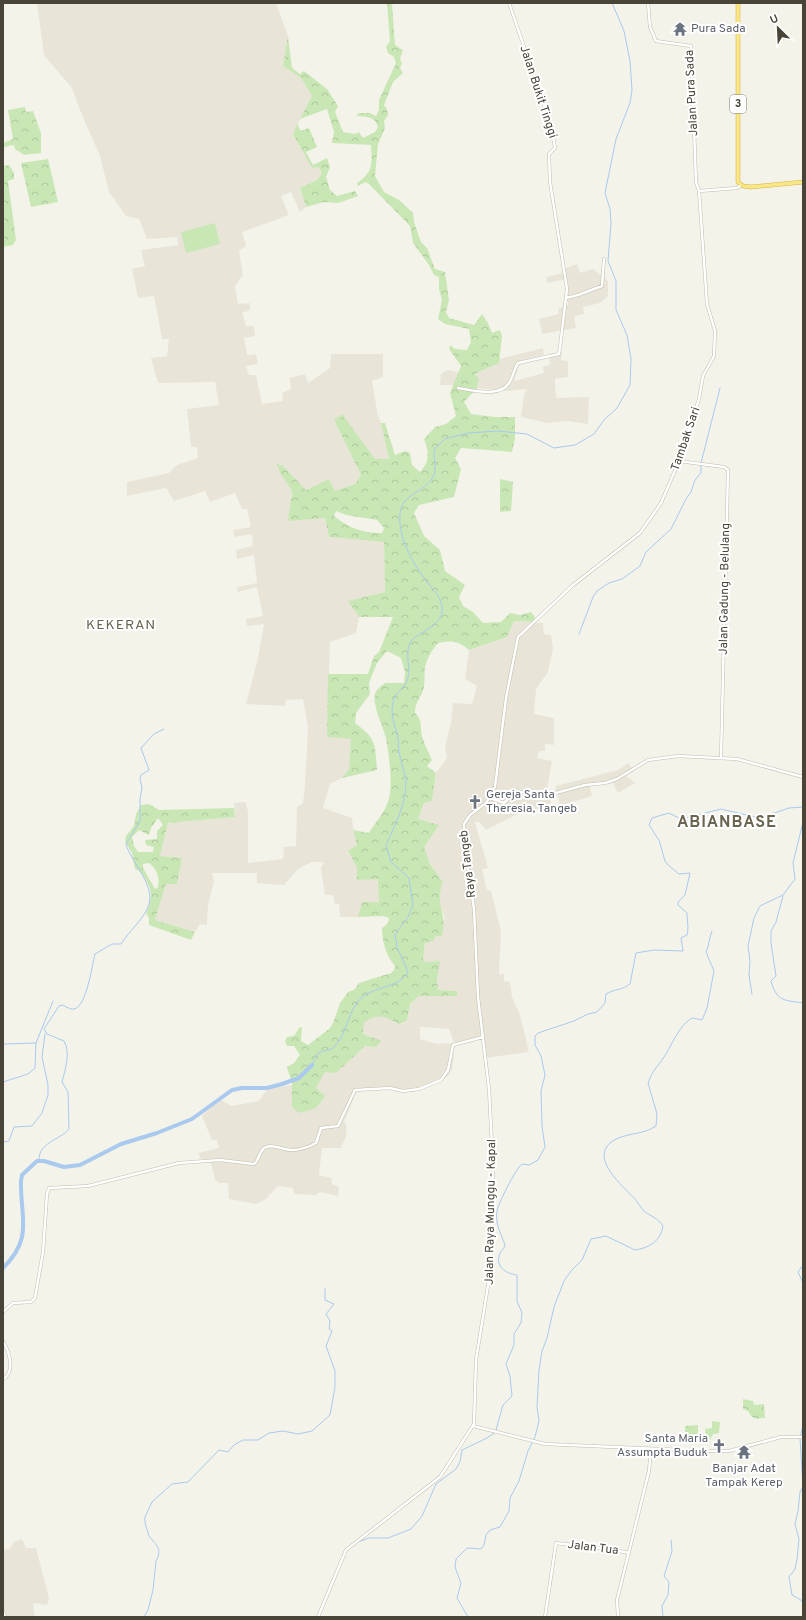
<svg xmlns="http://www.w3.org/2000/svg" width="806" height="1620" font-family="Overpass,sans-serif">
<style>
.residential{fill:#e8e5d8;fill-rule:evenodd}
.forest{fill:url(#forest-crowns);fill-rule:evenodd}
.pitch{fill:#c9e7b5}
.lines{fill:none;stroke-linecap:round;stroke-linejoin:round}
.stream{stroke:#a9c9ee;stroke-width:1}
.river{stroke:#a9c9ee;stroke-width:4}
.tertiary-casing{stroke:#c0bcad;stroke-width:3.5}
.trunk-casing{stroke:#d8b540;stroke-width:4.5}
.tertiary{stroke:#fff;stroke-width:2.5}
.trunk{stroke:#f9e687;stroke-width:3.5}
.labels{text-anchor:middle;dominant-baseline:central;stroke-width:4;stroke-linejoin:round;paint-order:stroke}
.shield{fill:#fff;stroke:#7f7c74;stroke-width:1}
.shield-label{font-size:11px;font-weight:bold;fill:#484438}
.worship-label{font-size:12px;fill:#5b616d;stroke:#fff;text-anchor:start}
.street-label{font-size:12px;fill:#484438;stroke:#fff}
.quarter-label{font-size:14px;letter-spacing:1px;fill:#6b6450;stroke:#fff}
.district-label{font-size:16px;font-weight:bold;letter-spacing:1px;fill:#6b6450;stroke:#fff}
</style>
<defs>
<pattern id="forest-crowns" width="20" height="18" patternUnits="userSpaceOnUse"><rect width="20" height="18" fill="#c9e7b5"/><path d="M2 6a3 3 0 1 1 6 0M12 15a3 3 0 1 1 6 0" fill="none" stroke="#aec79c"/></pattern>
</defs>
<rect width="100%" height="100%" fill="#f4f3ea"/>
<path class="residential" d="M 37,3 L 276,3 L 288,36 L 284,66 L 301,78 L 312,96 L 293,134 L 312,167 L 318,167 L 322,173 L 317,180 L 300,188 L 306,207 L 300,212 L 291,192 L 281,196 L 289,215 L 242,232 L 246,246 L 239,251 L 243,275 L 235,286 L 238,304 L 250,303 L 250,310 L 242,313 L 246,326 L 254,326 L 255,336 L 244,338 L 247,355 L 256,354 L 258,364 L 246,366 L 249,375 L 256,375 L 262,404 L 283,401 L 282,393 L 291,389 L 290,378 L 305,374 L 308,383 L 330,368 L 331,354 L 383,354 L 383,377 L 372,381 L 378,416 L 381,423 L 389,459 L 375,459 L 334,420 L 361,475 L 355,484 L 335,492 L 329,479 L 306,490 L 283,466 L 280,473 L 292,491 L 290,498 L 325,518 L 329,537 L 384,542 L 385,592 L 349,601 L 359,617 L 356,633 L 330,642 L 327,736 L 351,739 L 349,769 L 342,778 L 330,784 L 323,808 L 352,818 L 354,835 L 357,845 L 348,852 L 357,868 L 378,878 L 380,902 L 362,902 L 358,917 L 340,917 L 339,904 L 335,904 L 333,895 L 325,895 L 321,868 L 324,862 L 312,862 L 298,869 L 284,885 L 257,883 L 257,873 L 212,873 L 214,882 L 208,905 L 207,925 L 200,924 L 195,932 L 155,920 L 166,884 L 177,884 L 182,858 L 160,856 L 168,823 L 235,817 L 234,803 L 245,802 L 248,811 L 248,863 L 283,859 L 284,847 L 296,846 L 297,807 L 303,803 L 305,785 L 308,727 L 303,699 L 286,700 L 285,706 L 246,704 L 258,658 L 264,624 L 247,626 L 246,619 L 263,616 L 257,587 L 238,592 L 237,587 L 257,583 L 254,555 L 237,559 L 236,550 L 253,546 L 252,534 L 234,537 L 233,530 L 251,527 L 247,509 L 242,509 L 235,493 L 210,502 L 205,491 L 174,501 L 166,488 L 127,496 L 127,482 L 169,473 L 177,465 L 198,458 L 197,447 L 191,447 L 187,409 L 219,405 L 215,382 L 158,383 L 151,358 L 167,356 L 169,339 L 162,339 L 154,296 L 138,298 L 132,269 L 145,266 L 141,250 L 178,245 L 177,237 L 147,239 L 139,219 L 126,216 L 109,192 L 100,156 L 82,115 L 72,88 L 44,55 Z
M 577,264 L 580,273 L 593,269 L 608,281 L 608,296 L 600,303 L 583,307 L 584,314 L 574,316 L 576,328 L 542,334 L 539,319 L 559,314 L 558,309 L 568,305 L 567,279 L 547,283 L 546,277 L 566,272 L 566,268 Z
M 543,348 L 544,355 L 521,360 L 514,381 L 544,373 L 543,367 L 550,364 L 549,354 L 562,352 L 561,360 L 568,361 L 568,377 L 555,379 L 556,398 L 589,397 L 588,424 L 568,421 L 547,423 L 521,417 L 524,395 L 527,389 L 507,391 L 477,388 L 479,379 L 475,374 L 499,363 L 499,359 Z
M 447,370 L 458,372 L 454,385 L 440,385 L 441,374 Z
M 514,621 L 543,623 L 544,634 L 551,635 L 553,649 L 548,672 L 536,689 L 534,714 L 554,718 L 554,745 L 545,744 L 545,751 L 539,751 L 537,758 L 552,761 L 547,790 L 556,790 L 556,786 L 618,770 L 628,763 L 634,771 L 626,776 L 635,783 L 618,793 L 613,783 L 590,786 L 592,796 L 560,806 L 558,794 L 551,795 L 550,807 L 522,812 L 486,830 L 479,822 L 475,822 L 488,868 L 482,870 L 487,890 L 491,891 L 501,931 L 499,974 L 504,974 L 504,981 L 510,982 L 512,997 L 520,1015 L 529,1052 L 485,1058 L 482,1038 L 455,1044 L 452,1070 L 446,1078 L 423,1087 L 403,1089 L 358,1088 L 344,1122 L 347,1126 L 346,1136 L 341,1148 L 322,1148 L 319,1175 L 331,1178 L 332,1184 L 339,1187 L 338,1196 L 320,1192 L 315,1195 L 294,1194 L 293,1188 L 278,1186 L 266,1199 L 256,1204 L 229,1199 L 228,1183 L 219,1183 L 215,1179 L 210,1159 L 201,1159 L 198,1153 L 219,1148 L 217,1140 L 212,1140 L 202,1116 L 220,1099 L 231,1106 L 259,1101 L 268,1088 L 292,1085 L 292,1107 L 315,1088 L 325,1071 L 336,1073 L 365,1046 L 376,1047 L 382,1041 L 363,1034 L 364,1023 L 373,1016 L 383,1016 L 399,1024 L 407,1021 L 410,1004 L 419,996 L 457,996 L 456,991 L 438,990 L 437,979 L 439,961 L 425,962 L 423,959 L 425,943 L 445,918 L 441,908 L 438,892 L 443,882 L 430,864 L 424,847 L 418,819 L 424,803 L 432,801 L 436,773 L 447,758 L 445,747 L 451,722 L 453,703 L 472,704 L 477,686 L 465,679 L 469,650 L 507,637 ZM 420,1027 L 449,1029 L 454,1043 L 437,1044 L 420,1039 Z
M 22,1539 L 26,1548 L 36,1548 L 49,1598 L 47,1605 L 35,1603 L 33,1604 L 35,1617 L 3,1617 L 3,1547 L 5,1550 L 10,1548 L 14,1542 Z"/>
<path class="forest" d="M 387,3 L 394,3 L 392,5 L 395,45 L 403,50 L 400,59 L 402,63 L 400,68 L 403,73 L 393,82 L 384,105 L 387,109 L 388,115 L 384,121 L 385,128 L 378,144 L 375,176 L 384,192 L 399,200 L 413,213 L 414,222 L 421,242 L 427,248 L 435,269 L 445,272 L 449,300 L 446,312 L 449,318 L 474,325 L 482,314 L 488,323 L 492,333 L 500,330 L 502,336 L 499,363 L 475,374 L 479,379 L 477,388 L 464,402 L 471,414 L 495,417 L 515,417 L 515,439 L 512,452 L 461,448 L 455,458 L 461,469 L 454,497 L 419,505 L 414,513 L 424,536 L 440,550 L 445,571 L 465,585 L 459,597 L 463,606 L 473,612 L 483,623 L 501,622 L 510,613 L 520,615 L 531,612 L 535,617 L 533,622 L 514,621 L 507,637 L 469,650 C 459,641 451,640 438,643 C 432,650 427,658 425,668 C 424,674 425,681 424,687 C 421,698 415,702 415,713 C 424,722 419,729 423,739 C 425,746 429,753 432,760 L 427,766 L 436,773 L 432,801 L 424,803 L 418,819 L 439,825 L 424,847 L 430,864 L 443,882 C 434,903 448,914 442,936 L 436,936 L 433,941 L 425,943 L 423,959 L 425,962 L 440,961 L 437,979 L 438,990 L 457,991 L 457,996 L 419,996 L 410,1004 L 407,1021 L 399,1024 C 384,1017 379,1012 364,1023 L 363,1034 L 382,1041 L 376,1047 L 365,1046 L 336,1073 L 325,1072 L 316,1088 L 325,1096 L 316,1108 L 300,1113 L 292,1107 L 292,1084 L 287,1067 L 294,1063 L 300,1055 L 294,1046 L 287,1046 L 285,1041 L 287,1037 L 294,1036 L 299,1028 L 302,1027 L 301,1041 L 308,1045 L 329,1029 L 333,1023 L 340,1003 L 348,992 L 354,990 L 359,983 L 391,973 L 394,970 L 395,966 C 386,956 382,941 382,928 L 388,923 L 389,918 L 383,916 L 358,917 L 362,902 L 379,902 L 378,879 L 357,880 L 357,868 L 348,851 L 357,845 L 353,830 L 369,833 C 377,819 388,810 390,793 C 392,776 389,756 386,738 C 383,727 372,705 375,694 C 376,690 381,686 385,683 L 404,683 L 405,672 L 401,658 L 387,651 L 377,663 L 369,683 L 370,694 L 356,713 L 355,723 C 377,739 375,744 377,770 L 342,778 L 349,769 L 351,739 L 327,737 L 328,674 L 368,674 L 374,656 L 379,652 L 393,617 L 359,617 L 348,601 L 385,592 L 384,542 L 329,537 L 325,518 L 288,521 L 292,491 L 280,473 L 277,464 L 283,466 L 306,490 L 329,479 L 335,491 L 355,484 L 361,475 L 334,420 L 342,414 L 375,459 L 389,459 L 381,423 L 385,423 L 395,455 L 405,451 L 410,453 L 412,465 L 420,472 C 430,461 429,453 424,439 L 435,427 L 446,424 L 456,416 L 450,393 L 461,366 L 449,349 L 450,345 L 455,349 L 467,350 L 471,342 L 469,329 L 445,324 L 438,319 L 442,300 L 439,289 L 439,277 L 434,275 L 429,265 L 413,243 L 410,226 L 369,184 L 365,182 L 358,186 L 357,183 C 374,171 372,164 371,145 L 332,143 L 334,132 L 327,109 L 300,119 L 312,96 L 301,78 L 283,66 L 288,36 L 292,68 L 300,74 L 304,71 L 327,89 L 338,106 L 335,112 L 343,132 L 355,134 L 359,132 L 363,138 L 375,132 L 378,127 C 375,116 366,117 356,116 L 359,113 L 370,113 L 376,116 L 379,110 L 379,100 L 396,63 L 394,57 L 388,53 L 386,47 L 390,41 ZM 336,511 L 346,515 L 377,520 L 384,528 L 382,533 C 362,533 349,528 334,516 Z
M 25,107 L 26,112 L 33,111 L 41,133 L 41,153 L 24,155 L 15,149 L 14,145 L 3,147 L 3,143 L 13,139 L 8,110 Z
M 297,124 L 301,131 L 309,128 L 317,147 L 306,152 L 313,165 L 327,158 L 330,167 L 326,177 L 330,190 L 337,196 L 355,191 L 358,196 L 338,203 L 324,202 L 306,207 L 300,188 L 317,180 L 322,173 L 318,167 L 312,168 L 293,134 Z
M 48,159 L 58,202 L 31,207 L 21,163 Z
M 9,165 L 14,173 L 14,179 L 8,181 L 16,240 L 13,245 L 3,247 L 3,166 Z
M 500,479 L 513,482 L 511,511 L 500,512 Z
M 149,804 L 159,810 L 234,808 L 235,817 L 168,823 L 160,856 L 182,858 L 177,884 L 166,884 L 155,920 L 195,932 L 191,940 L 149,925 L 149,918 L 146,913 C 152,900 153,892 146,880 C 142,875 141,871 135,869 L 132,853 L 125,842 L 126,836 L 134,826 L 136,814 L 141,805 ZM 158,818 L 163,825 L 157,831 L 157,839 L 145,840 L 146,845 L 154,847 L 153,852 L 138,852 L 134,846 L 132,837 L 139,830 L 149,835 L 151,828 ZM 149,863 C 157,869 160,878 158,887 L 155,889 L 143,868 L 143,864 Z
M 743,1399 L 753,1401 L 754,1405 L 764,1404 L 765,1418 C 756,1419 752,1420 748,1411 L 743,1409 Z
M 712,1421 L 720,1422 L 719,1433 L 713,1434 L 707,1444 L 705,1429 L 712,1428 Z
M 698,1425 L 698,1435 L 695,1441 L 691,1440 L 690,1437 L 685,1437 L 685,1426 Z"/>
<path class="pitch" d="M 215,223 L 220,244 L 186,253 L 181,232 Z"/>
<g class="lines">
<path class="stream" d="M 579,634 L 593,597 L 597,591 L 609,583 L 622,579 L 640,566 L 646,552 L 671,529 L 686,499 L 691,492 L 695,480 L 701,473 L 701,463 L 720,388
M 783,896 L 776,922 L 771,931 L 771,943 L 776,976 L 771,981 C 777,1002 784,1000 803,1003
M 752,994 L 749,975 L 750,961 L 748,946 L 754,918 L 760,906 L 783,895 L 795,879 L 793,863 L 803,822
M 3,1044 L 36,1043
M 312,1065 L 318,1053 C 323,1050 330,1051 335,1046 C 347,1034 348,1010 361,998 C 373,987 401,987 408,972 L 397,947 L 395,934 L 408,917 L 413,905 L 409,878 L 391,862 L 386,845 C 395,825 406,805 406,782 C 406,773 401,765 400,756 C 398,750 399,744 398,738 C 395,726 389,712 394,699 C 397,691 407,686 408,677 C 411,665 403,650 413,639 C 422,631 444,624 442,608 C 441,596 434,591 427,582 C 413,563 398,539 400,514 C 401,494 424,493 433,477 C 438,469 432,457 435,448 L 445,439 L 468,433 L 498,431 L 527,434 L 554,448 L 575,445 L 594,434 L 604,420 L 617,408 L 630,385 L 631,359 L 627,335 L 616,310 L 616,281 L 608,261 L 611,223 L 610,209 L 605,193 L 616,139 L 630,103 L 632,90 L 630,61 L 624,31 L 612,3
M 3,1082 L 28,1074 L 35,1068 L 36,1043 L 53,1001
M 3,1142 L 9,1141 L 14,1127 L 32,1126 L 42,1113 L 48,1095 L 48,1085 L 42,1057 L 45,1034
M 39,1161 C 38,1142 59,1141 69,1129 L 68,1092 L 62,1082 C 65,1070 71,1053 64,1041 L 47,1034 L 44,1029 L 59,1006 L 62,1005 C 65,1006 71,1010 74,1009 C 87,1006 92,965 95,954 L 112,944 L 121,944 C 129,931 142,921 148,907 C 157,886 131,863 126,844 L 140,821 L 140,799 L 142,788 L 140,779 L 141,775 L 149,770 L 141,748 L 154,734 L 164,729
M 803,1265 L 798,1272 L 803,1283
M 803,1425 L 800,1438 L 803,1487 L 800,1492 L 798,1511 L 795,1524 L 799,1539 L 797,1559 L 795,1569 L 789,1577 L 792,1595 L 801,1600 L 803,1603
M 496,1430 L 503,1405 L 512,1396 L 510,1376 L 506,1364 L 514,1345 L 514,1334 L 521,1323 L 522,1313 L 517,1301 L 517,1275 C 508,1274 496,1268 499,1256 C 500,1252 504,1249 505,1245 C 501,1234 495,1224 497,1211 C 498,1204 516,1168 522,1164 L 529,1165 L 538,1160 L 545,1147 L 542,1126 L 541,1091 L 545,1075 L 541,1056 L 535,1045 L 535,1036 L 538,1033 L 574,1021 L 588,1014 L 597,1012 L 605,1003 L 606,994 C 614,989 623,990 630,984 L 636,953 L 654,950 L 683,951 L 681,938 L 687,935 C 689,929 687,919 687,913 L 678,905 L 678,902 L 685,895 L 690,873 L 679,874 L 668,865 L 665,861 L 659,840 L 649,825 L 652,818 L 669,813 L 681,819 L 721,809 L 760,818 L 789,808 L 803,807
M 154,1542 L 149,1536 L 145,1523 L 145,1517 L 152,1502 L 172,1484 L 188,1482 L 219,1450 L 228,1452 L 234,1445 L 243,1440 L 258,1440 L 269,1433 L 283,1431 L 298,1434 L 312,1431 L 330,1415 L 335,1387 L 335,1371 L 326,1346 L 332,1331 L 329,1329 L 330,1321 L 326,1314 L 334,1304 L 325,1300 L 325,1289
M 358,1542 L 369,1538 L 388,1538 L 411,1529 L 422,1516 L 436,1484 L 456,1469 L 460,1462 L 462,1450 L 487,1438 L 494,1433
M 144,1617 L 148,1610 L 153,1590 L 156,1561 C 160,1554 160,1549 155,1543
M 468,1617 L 457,1598 L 461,1583 L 455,1567 L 456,1559 L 467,1548 L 481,1549 L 484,1545 L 486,1535 L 490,1530 L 500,1527 L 509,1511 L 510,1498 L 519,1481 L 528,1451 L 535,1437 L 539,1421 L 537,1407 L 539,1370 L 542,1351 L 547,1338 L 554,1307 L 564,1281 L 571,1271 L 582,1260 L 591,1239 L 606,1236 L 635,1250 C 649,1248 661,1241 663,1226 C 658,1218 650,1216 644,1211 C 640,1207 638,1202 634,1198 C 623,1186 591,1160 610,1143 C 623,1132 642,1136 656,1126 L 657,1114 L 648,1083 C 653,1069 657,1068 664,1057 C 672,1045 680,1023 693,1018 L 702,1020 L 707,1008 L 714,971 L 706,952 C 709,946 709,938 712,931
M 663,1617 L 662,1606 L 668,1595 L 669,1582 L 664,1576 L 665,1573 L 672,1551 L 671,1540"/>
<path class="river" d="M 3,1268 C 34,1238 20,1217 21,1181 L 22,1175 L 37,1161 L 44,1161 L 64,1167 L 80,1165 L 121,1144 L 157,1133 L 192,1119 L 232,1090 L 242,1088 L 267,1088 L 282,1084 L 299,1078 L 312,1065"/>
<defs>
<path id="tertiary" d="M 648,3 L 650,27 L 656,41 L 691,46 L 696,182 L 699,191
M 566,298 L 578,295 L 602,286 L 604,259
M 458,388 C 472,390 500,398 509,383 C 513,377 514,369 518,363 L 559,354 L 560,347 L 567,289 L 550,182 L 549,154 L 555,148 L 551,125 L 509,3
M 679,461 L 724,467 L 728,470 L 721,758
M 490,798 L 504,803 L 515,792 L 552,794 L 585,785 L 605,783 L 617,779 L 648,760 L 678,756 L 737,759 L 803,777
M 3,1312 L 13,1303 L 31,1302 L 35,1298 L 43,1252 L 47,1194 L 49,1188 L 88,1186 L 179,1163 L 220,1160 L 254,1164 C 260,1160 259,1149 266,1147 C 274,1144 284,1150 291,1150 C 299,1150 309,1147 316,1143 L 321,1128 L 338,1126 L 355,1090 L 390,1088 L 403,1091 L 419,1089 L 441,1080 L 448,1070 L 453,1045 L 483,1037
M 3,1341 C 9,1351 16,1372 3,1379
M 473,1426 L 545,1444 L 706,1451 L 729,1451 L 781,1437 L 803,1437
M 3,1611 L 5,1617
M 318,1617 L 346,1550 L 440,1477 L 474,1424 L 476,1360 L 491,1267 L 493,1165 L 489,1089 L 478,997 L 474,909 L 465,850 L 464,824 L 470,815 L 486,803 L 495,787 L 506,698 L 518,637 L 573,585 L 640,533 L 661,503 L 679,461 L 699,399 L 703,376 L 714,356 L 715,331 L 707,304 L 699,191 L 737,188 L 741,185
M 545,1617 L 556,1543 C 581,1546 605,1547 629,1553
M 618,1617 L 617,1600 L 649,1471 L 651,1449"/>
<path id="trunk" d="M 738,3 L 738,182 L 743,186 L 751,187 L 803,182"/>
</defs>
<use href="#tertiary" class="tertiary-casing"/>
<use href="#trunk" class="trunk-casing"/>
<use href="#tertiary" class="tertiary"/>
<use href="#trunk" class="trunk"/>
</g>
<defs>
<symbol id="temple-bare" viewBox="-9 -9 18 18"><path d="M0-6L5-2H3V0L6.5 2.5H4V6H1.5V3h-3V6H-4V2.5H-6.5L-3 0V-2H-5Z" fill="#6b7280" stroke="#fff" stroke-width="2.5" paint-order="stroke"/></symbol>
<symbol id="church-bare" viewBox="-9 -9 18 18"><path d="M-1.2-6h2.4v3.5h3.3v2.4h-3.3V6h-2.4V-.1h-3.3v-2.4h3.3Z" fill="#6b7280" stroke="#fff" stroke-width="2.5" paint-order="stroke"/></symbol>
</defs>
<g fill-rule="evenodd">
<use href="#temple-bare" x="670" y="19" width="20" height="20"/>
<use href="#church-bare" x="465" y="792" width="20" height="20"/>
<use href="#church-bare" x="709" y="1436" width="20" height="20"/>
<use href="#temple-bare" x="734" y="1442" width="20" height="20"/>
</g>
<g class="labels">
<rect class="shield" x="730" y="95" width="16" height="18" rx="3"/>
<g class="shield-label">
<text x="738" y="104">3</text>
</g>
<g class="worship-label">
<text x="691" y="29">Pura Sada</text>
<text x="486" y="795">Gereja Santa<tspan x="486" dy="14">Theresia, Tangeb</tspan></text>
<text x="708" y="1439" text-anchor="end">Santa Maria<tspan x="708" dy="14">Assumpta Buduk</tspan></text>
<text x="744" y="1469" text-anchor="middle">Banjar Adat<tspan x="744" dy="14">Tampak Kerep</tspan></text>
</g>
<g class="street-label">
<text transform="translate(538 92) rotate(72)">Jalan Bukit Tinggi</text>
<text transform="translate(692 93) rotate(-93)">Jalan Pura Sada</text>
<text transform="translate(686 439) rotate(-71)">Tambak Sari</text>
<text transform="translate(725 589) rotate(-89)">Jalan Gadung - Belulang</text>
<text transform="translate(468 864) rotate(-97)">Raya Tangeb</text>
<text transform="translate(491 1212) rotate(-89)">Jalan Raya Munggu - Kapal</text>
<text transform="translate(593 1548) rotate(7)">Jalan Tua</text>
</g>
<g class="quarter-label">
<text x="121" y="625">KEKERAN</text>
</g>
<g class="district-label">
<text x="727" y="823">ABIANBASE</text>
</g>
</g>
<rect width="806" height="1620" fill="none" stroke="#484438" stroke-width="8"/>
<g transform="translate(778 28) rotate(336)" stroke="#ffffff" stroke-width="3" paint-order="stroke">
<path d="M0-3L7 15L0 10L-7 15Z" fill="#484438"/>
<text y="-6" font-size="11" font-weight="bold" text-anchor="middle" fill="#484438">U</text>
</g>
</svg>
